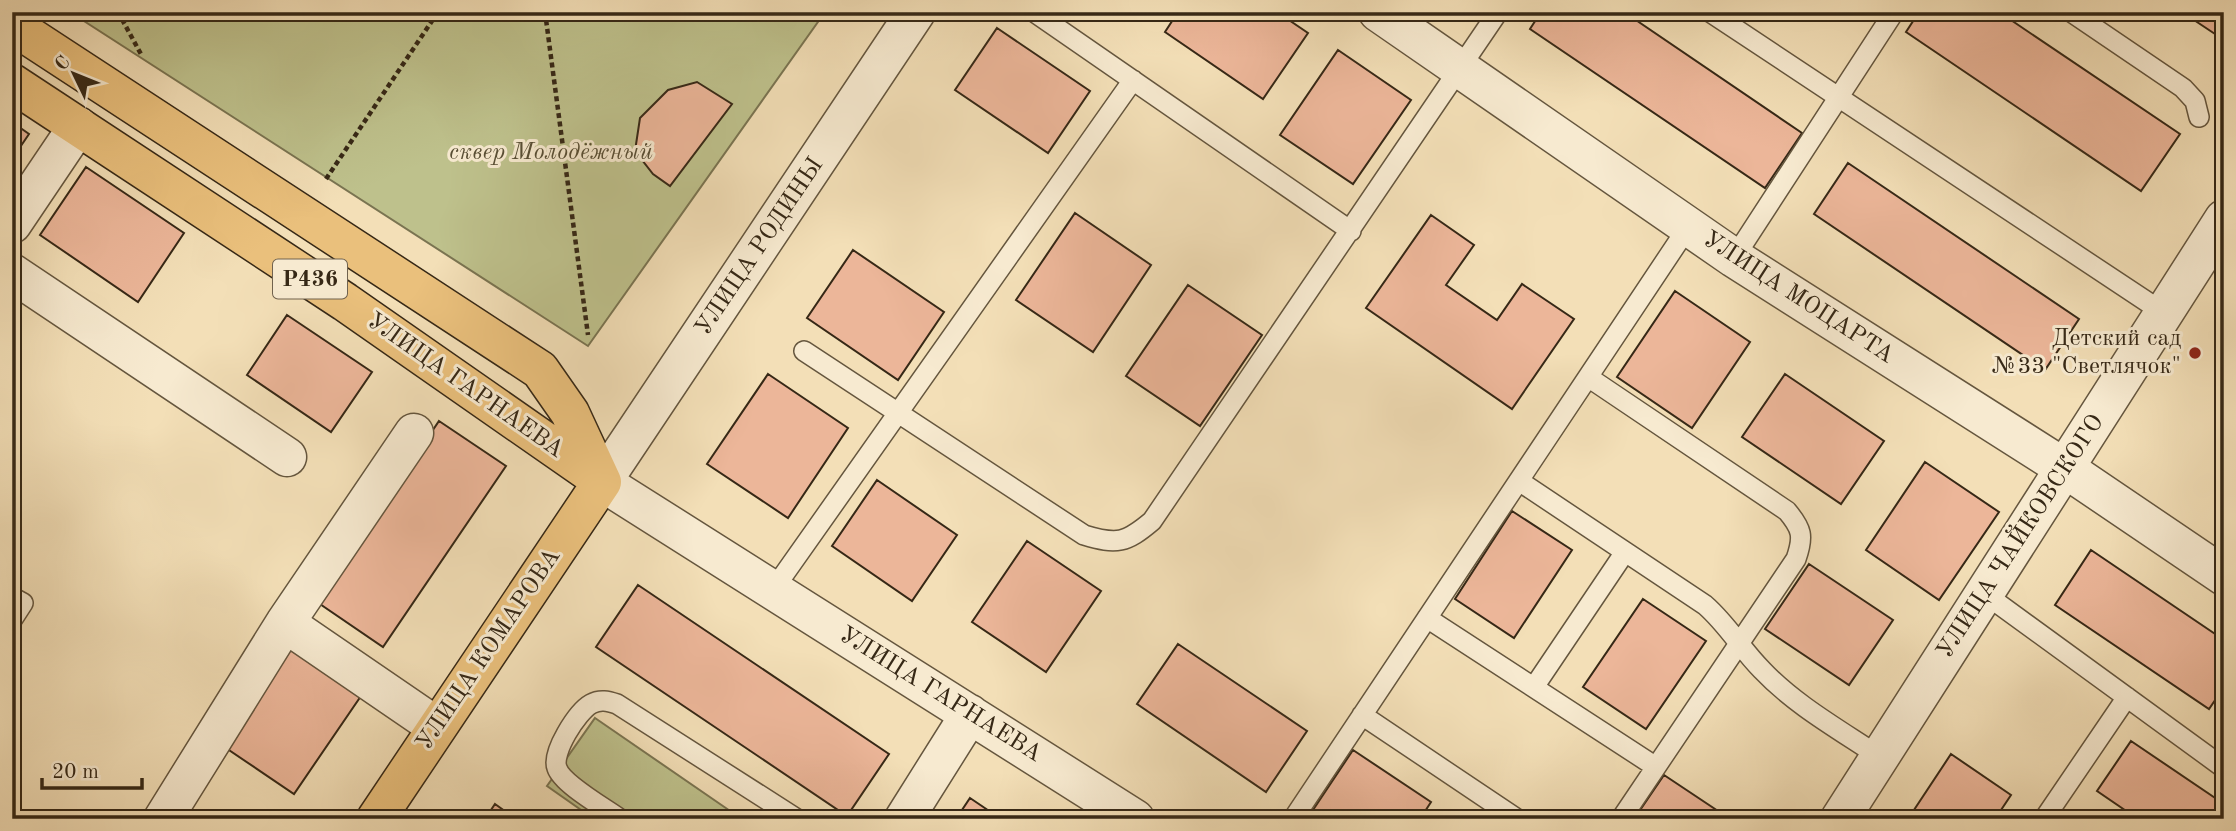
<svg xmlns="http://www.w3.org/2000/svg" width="2236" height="831" font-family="'Old Standard TT',serif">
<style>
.green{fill:#bec18c;stroke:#7a7451;stroke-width:2}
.building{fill:#ecb699;stroke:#362816;stroke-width:2}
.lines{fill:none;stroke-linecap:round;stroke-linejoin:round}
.lane-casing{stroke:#65563e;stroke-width:22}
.street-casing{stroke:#65563e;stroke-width:41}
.primary-casing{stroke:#362816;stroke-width:41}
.path{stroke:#362816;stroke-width:4.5;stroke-dasharray:5 3.5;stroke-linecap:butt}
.lane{stroke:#f7ead0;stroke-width:19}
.street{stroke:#f7ead0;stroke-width:38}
.primary{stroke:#eac07c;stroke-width:38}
.poi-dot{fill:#8f2418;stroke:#f7ead0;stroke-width:2.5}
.labels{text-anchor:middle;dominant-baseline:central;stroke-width:6;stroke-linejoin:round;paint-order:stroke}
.shield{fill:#f7ead0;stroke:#70624e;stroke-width:2}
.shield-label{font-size:23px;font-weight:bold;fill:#362816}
.park-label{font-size:24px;font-style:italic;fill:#584e34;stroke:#f7ead0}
.street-label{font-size:24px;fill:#362816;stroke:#f7ead0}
.poi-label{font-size:24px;fill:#362816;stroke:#f7ead0;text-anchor:end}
</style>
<rect width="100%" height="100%" fill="#f3dfb7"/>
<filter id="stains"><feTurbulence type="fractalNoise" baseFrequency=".00286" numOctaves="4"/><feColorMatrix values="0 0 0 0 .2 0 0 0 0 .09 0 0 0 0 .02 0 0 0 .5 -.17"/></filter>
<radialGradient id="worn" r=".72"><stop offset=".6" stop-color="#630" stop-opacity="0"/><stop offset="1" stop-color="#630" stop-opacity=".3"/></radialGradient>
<path class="green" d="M 70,12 L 825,12 L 588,346 Z
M 595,718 L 736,815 L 734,819 L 594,819 L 547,786 Z"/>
<path class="building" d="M 1178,12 L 1277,12 L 1308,33 L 1263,99 L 1165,32 Z
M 1541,12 L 1624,12 L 1802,133 L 1765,188 L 1530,29 Z
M 1919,12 L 1999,12 L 2180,134 L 2141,191 L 1906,32 Z
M 2182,12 L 2224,12 L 2224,40 Z
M 997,28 L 1090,91 L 1048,153 L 955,90 Z
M 1338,50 L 1411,100 L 1353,184 L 1280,135 Z
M 697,82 L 732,104 L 670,186 L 653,174 L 635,151 L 640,118 L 668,90 Z
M 12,122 L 29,134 L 12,159 Z
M 1848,163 L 2079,319 L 2045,370 L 1814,214 Z
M 86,167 L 184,233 L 138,302 L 40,235 Z
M 1075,213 L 1151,265 L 1093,352 L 1016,300 Z
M 1431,215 L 1474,245 L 1446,285 L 1497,320 L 1522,284 L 1574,319 L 1512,409 L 1366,308 Z
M 853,250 L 944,312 L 898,380 L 807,318 Z
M 1188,285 L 1262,335 L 1200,426 L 1126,376 Z
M 1675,291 L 1750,342 L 1692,428 L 1617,377 Z
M 287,315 L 372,372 L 331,432 L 247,375 Z
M 768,374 L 848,428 L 788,518 L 707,464 Z
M 1785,374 L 1884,441 L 1841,504 L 1742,437 Z
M 439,421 L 506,466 L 383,647 L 317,602 Z
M 1925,462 L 1999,512 L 1939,600 L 1866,550 Z
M 877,480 L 957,535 L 912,601 L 832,546 Z
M 1512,511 L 1572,550 L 1514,638 L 1455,599 Z
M 1027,541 L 1101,591 L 1046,672 L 972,622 Z
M 2091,550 L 2224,640 L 2224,687 L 2209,709 L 2055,605 Z
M 1809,564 L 1893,620 L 1849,685 L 1765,629 Z
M 638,585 L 889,754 L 847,816 L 596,647 Z
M 1643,599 L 1706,641 L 1646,729 L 1583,687 Z
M 289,643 L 363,693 L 294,794 L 220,744 Z
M 1178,644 L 1307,731 L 1266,792 L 1137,704 Z
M 2131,741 L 2224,804 L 2224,819 L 2138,819 L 2097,791 Z
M 1353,750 L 1431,802 L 1420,819 L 1307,819 Z
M 1951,754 L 2011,795 L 1995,819 L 1908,819 Z
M 1664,775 L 1730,819 L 1634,819 Z
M 970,798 L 1001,819 L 956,819 Z
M 495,804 L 516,819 L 485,819 Z"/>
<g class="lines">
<defs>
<path id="lane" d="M 1034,12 L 1351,231
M 1710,12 L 2164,313
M 2071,12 L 2183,88 L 2195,101 L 2199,117
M 1734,258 L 1894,12
M 804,351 L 1084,535 C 1117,545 1126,543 1152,521 L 1498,12
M 1588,377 L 1787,511 C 1802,529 1804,536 1796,559 L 1621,819
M 1519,481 L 1705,605 C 1728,625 1741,649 1762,670 C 1795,705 1840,730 1880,757
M 773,590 L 1133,80
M 1985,594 L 2224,768
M 12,597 L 23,603 L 12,620
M 1427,618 L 1656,767
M 1534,687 L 1625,552
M 1362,715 L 1517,819
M 620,819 C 605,808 562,784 557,768 C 551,753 577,712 591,704 C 600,699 608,701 617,704 L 797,819
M 1293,819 L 1688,227
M 2044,819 L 2127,697"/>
<path id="street" d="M 916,12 L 602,482 L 1135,819
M 1378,12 L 1734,258 L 2066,469 L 2224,576
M 12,224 L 78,126
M 12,273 L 287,457
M 285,623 L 437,727
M 163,819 L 285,623 L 414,433
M 904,819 L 970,714
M 1840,819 L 2224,219"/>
<path id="primary" d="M 12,25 L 540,370 L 570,413 L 602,482
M 12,83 L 345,302 L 599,479
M 376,819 L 602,482"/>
</defs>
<use href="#lane" class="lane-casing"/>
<use href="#street" class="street-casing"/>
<use href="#primary" class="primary-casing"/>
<path class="path" d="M 118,12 L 142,56
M 545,12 L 588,335
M 326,179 L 438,12"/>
<use href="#lane" class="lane"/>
<use href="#street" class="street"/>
<use href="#primary" class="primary"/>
</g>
<circle class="poi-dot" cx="2195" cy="353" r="7"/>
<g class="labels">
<rect class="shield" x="273" y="259.5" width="74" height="39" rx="5"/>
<g class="shield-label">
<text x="310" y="279">P436</text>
</g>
<g class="park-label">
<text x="551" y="153">сквер Молодёжный</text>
</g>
<g class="street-label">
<text transform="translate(760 247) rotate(-56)">УЛИЦА РОДИНЫ</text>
<text transform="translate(1798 298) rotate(33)">УЛИЦА МОЦАРТА</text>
<text transform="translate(465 386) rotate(35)">УЛИЦА ГАРНАЕВА</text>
<text transform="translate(2021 537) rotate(-57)">УЛИЦА ЧАЙКОВСКОГО</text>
<text transform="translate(489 650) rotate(-56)">УЛИЦА КОМАРОВА</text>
<text transform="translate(940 695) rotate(32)">УЛИЦА ГАРНАЕВА</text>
</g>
<g class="poi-label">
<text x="2181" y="339">Детский сад<tspan x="2181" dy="28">№33 "Светлячок"</tspan></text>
</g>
</g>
<rect width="2236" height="831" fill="none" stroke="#f3dfb7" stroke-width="42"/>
<rect x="14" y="14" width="2208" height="803" fill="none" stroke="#362816" stroke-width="3.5"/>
<rect x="21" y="21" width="2194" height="789" fill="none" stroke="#362816" stroke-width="2"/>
<g transform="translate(74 74) rotate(313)" stroke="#f7ead0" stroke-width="5" paint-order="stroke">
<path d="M0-5L12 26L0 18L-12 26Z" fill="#362816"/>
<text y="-10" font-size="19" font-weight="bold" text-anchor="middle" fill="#362816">С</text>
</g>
<path d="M42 778v10h100v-10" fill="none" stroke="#362816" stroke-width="3.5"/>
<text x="52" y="778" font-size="21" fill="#362816" stroke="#f7ead0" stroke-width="5" paint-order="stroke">20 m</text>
<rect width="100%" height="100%" filter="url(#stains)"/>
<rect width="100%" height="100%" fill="url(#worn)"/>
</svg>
